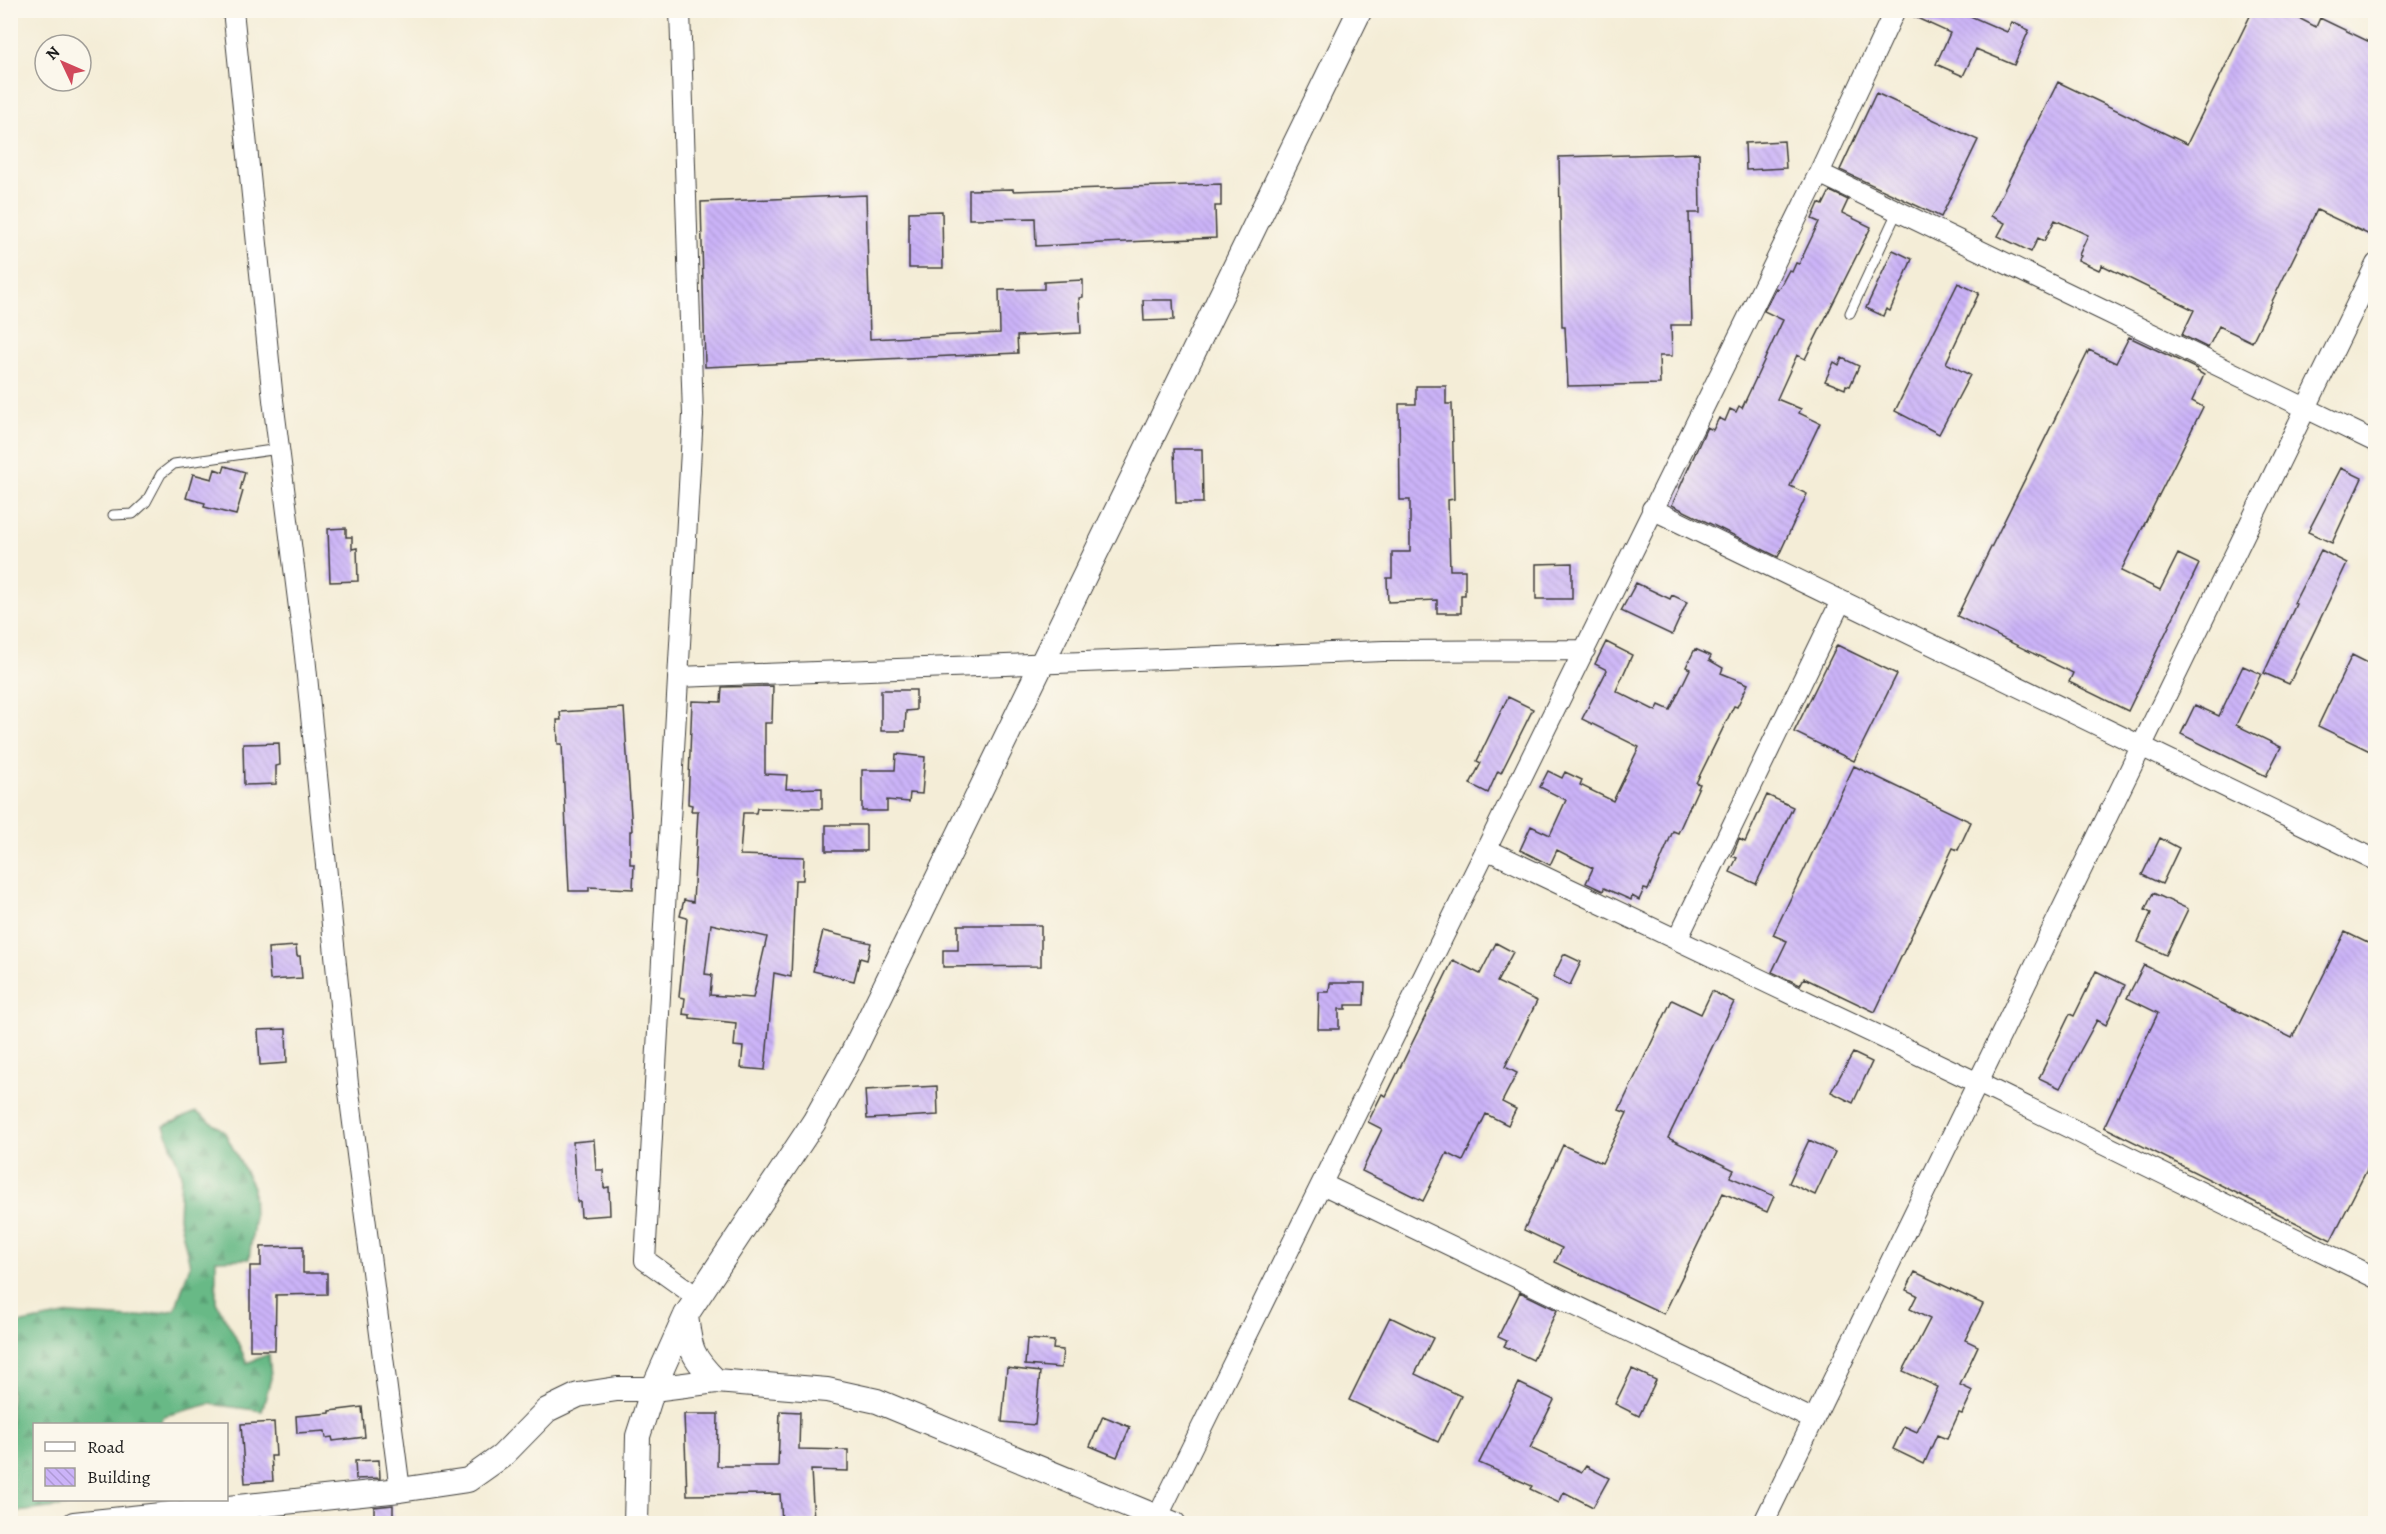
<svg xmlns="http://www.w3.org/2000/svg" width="2386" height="1534" font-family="Alegreya,serif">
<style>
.forest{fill:url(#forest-firs);stroke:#426a51;stroke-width:1.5}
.building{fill:url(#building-back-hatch);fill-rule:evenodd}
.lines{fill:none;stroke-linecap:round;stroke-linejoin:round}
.service-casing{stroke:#3c3b38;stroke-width:11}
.minor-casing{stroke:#3c3b38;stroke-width:22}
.tertiary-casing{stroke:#3c3b38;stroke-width:26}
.service{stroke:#fff;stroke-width:9}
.minor{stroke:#fff;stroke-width:20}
.tertiary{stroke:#fff;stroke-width:24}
</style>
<defs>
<pattern id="forest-firs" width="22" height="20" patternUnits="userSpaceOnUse" patternTransform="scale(1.5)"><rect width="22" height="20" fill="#67b986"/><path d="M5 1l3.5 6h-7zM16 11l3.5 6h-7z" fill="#599e73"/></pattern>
<pattern id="building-back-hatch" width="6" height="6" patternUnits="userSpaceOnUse" patternTransform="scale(1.5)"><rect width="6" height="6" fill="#cbb3f8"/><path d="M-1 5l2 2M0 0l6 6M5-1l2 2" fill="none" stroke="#ae99d4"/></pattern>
</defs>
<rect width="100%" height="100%" fill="#fbf7ec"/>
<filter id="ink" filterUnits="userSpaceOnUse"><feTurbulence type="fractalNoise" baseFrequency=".0167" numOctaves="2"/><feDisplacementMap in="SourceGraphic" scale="12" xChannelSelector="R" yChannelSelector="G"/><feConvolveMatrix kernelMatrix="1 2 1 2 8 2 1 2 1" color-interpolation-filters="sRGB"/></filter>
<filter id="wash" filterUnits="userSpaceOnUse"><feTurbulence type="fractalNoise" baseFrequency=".008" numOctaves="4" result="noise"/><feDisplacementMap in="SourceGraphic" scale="24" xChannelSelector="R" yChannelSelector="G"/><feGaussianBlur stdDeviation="1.35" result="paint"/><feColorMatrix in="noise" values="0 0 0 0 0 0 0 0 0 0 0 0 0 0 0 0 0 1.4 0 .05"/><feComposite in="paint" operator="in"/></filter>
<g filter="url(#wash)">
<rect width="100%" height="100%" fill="#f4edd7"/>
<path class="forest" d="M 196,1112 L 224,1131 L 253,1187 L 254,1223 L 249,1259 L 216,1260 L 216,1302 L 235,1336 L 247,1363 L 269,1354 L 271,1378 L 262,1411 L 210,1404 L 164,1416 L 160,1424 L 34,1424 L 34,1500 L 110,1500 L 11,1513 L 11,1325 L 70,1314 L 130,1318 L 175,1310 L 190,1265 L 179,1218 L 181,1173 L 164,1126 Z"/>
<g id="blocks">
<path class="building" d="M 1907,10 L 1973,10 L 1970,16 L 2007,32 L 2012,22 L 2029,30 L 2014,65 L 1976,49 L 1963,76 L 1936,64 L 1950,33 L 1906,13 Z
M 2253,10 L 2283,10 L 2316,27 L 2320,18 L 2376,45 L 2376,238 L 2317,210 L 2252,342 L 2219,326 L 2208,348 L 2182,335 L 2194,310 L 2102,265 L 2099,270 L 2078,260 L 2081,256 L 2079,255 L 2088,235 L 2055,220 L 2044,241 L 2038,238 L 2031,252 L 1998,236 L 2005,223 L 1991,216 L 2058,82 L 2187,144 Z
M 1876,93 L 1978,140 L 1941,217 L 1840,170 Z
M 1784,141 L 1786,168 L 1746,170 L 1745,143 Z
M 1699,153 L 1700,213 L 1689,213 L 1692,325 L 1671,325 L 1672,356 L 1659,356 L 1660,384 L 1568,386 L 1565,327 L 1562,327 L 1559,157 Z
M 1221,184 L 1221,206 L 1215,206 L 1216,238 L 1036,246 L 1035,218 L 969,219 L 969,190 L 1013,189 L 1013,191 Z
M 1830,191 L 1848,200 L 1842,213 L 1871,227 L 1805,359 L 1797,355 L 1777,399 L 1801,409 L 1799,413 L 1820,423 L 1790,486 L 1807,494 L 1778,557 L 1672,505 L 1707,427 L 1713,430 L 1719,418 L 1725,421 L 1730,409 L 1736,412 L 1739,406 L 1742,408 L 1783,320 L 1764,311 L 1776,288 L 1778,289 L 1781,285 L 1789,270 L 1792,272 L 1796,263 L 1799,264 L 1819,222 L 1812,219 L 1819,203 L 1823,205 Z
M 866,195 L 870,339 L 1000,333 L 999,290 L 1044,289 L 1044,282 L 1083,280 L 1083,297 L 1079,298 L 1081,333 L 1017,336 L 1018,353 L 705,367 L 701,202 Z
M 942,211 L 943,268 L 909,268 L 909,212 Z
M 1893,250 L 1912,259 L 1890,311 L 1886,309 L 1883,316 L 1866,308 Z
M 1958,283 L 1979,293 L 1946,363 L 1970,375 L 1939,434 L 1895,411 Z
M 1143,300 L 1173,300 L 1174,320 L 1144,321 Z
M 2129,337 L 2197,369 L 2197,371 L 2204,375 L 2192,401 L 2203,407 L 2121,571 L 2160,590 L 2178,554 L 2199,564 L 2128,711 L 2069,682 L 2073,673 L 1957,616 L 2089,350 L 2116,363 Z
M 1842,358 L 1859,366 L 1850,386 L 1846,385 L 1845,389 L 1825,381 L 1834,362 L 1839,365 Z
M 1416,386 L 1446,386 L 1446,404 L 1452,404 L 1454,499 L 1448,500 L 1450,570 L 1465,570 L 1465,595 L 1461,595 L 1461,613 L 1437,613 L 1437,600 L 1388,602 L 1387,578 L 1392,578 L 1392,552 L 1410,552 L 1410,500 L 1400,500 L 1399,404 L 1416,404 Z
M 1174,449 L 1202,449 L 1203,503 L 1176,503 Z
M 225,466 L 245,472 L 240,490 L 243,491 L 236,515 L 204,507 L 205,503 L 186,498 L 193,474 L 212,479 L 215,469 L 223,472 Z
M 2341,468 L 2362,478 L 2332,543 L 2308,532 Z
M 346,528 L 346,537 L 352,537 L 352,549 L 357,548 L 358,581 L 330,582 L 328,529 Z
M 2321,550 L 2347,563 L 2289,684 L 2264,673 L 2296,604 L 2294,603 Z
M 1572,563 L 1572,599 L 1536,599 L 1536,564 Z
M 1636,583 L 1670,599 L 1672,595 L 1687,602 L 1672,635 L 1621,611 Z
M 1606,642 L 1632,655 L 1616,691 L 1656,711 L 1659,705 L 1670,710 L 1690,669 L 1686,667 L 1695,649 L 1711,656 L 1709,660 L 1723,668 L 1721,673 L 1748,684 L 1737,707 L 1734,706 L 1696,783 L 1700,784 L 1678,833 L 1673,831 L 1648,890 L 1644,889 L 1639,900 L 1632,896 L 1631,900 L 1604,888 L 1603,891 L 1586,883 L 1593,868 L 1557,850 L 1550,865 L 1520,850 L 1531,826 L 1550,835 L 1566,800 L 1540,787 L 1548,771 L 1562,778 L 1565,772 L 1582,780 L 1580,785 L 1613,801 L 1639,747 L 1582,719 L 1607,670 L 1595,664 Z
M 1837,645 L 1897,674 L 1854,761 L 1794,732 Z
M 2352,655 L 2376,667 L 2376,754 L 2318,726 Z
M 2243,666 L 2261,674 L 2236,725 L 2281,747 L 2266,776 L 2181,734 L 2195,705 L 2219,716 Z
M 773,686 L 772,723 L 765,723 L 765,774 L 787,775 L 786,789 L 822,788 L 822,809 L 757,808 L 756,813 L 743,813 L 740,855 L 804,857 L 803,880 L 795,880 L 791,977 L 774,973 L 765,1070 L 741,1068 L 743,1047 L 734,1046 L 736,1023 L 690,1018 L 690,1015 L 683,1014 L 685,998 L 679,997 L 687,918 L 680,916 L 684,900 L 693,902 L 698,811 L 691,811 L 692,805 L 688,804 L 692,701 L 721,702 L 722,687 ZM 711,924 L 767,937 L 753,998 L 710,995 L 712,975 L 705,974 Z
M 881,690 L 916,690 L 916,710 L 906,711 L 905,731 L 881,731 Z
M 1508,697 L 1533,709 L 1501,773 L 1498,771 L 1488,793 L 1470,784 L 1481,763 L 1477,761 Z
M 624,708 L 632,831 L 630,831 L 630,864 L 634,864 L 633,889 L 589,887 L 589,891 L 569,891 L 562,744 L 558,744 L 557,720 L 561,720 L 560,712 Z
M 279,743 L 280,765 L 276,766 L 276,784 L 244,785 L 243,744 Z
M 896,754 L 925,757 L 922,794 L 910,793 L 909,802 L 887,800 L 887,811 L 862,811 L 862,770 L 895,770 Z
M 1854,766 L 1971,822 L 1958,850 L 1953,848 L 1875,1012 L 1804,978 L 1800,985 L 1772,972 L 1787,941 L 1773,935 Z
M 1767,795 L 1793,807 L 1756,884 L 1730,872 L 1737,858 L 1732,856 L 1739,839 L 1745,842 Z
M 826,825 L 866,825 L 866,851 L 826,851 Z
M 2160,838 L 2179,848 L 2162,884 L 2142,875 Z
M 2153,893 L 2188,909 L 2166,955 L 2138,942 L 2151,913 L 2145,910 Z
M 958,925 L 1041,925 L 1041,966 L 943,967 L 943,950 L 958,950 Z
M 823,931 L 871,943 L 867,960 L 860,958 L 854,981 L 813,971 Z
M 2345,932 L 2376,947 L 2376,1152 L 2331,1240 L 2104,1127 L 2158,1013 L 2127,998 L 2144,965 L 2292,1038 Z
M 1496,943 L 1513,952 L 1497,982 L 1537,1001 L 1505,1067 L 1517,1073 L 1502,1102 L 1516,1109 L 1508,1125 L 1486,1114 L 1463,1161 L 1447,1153 L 1423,1201 L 1362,1171 L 1382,1129 L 1368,1122 L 1382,1094 L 1386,1096 L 1453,960 L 1480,974 Z
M 296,946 L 297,956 L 300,956 L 302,978 L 270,980 L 268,948 Z
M 1564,954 L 1581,962 L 1570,985 L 1553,977 Z
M 2096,971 L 2125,985 L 2106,1025 L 2097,1020 L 2060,1088 L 2039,1078 L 2070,1014 L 2074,1016 Z
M 1330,983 L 1365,983 L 1364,1005 L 1346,1005 L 1346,1009 L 1339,1009 L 1339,1029 L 1318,1029 L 1319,992 L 1329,992 Z
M 1712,991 L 1734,1002 L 1668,1138 L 1734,1170 L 1730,1177 L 1774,1196 L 1767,1212 L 1723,1193 L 1664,1314 L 1555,1262 L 1562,1248 L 1524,1230 L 1563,1145 L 1602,1163 L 1627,1113 L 1619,1110 L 1672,1000 L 1701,1014 Z
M 286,1029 L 287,1063 L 260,1065 L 258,1030 Z
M 1853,1053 L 1872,1062 L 1853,1103 L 1831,1092 Z
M 937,1086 L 938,1115 L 867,1119 L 865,1090 Z
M 594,1140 L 596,1170 L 603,1170 L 604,1188 L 609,1187 L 610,1215 L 581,1217 L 580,1202 L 577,1202 L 573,1142 Z
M 1809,1140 L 1835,1152 L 1815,1195 L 1789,1183 Z
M 303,1246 L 303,1273 L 327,1273 L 327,1294 L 276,1295 L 275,1350 L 250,1350 L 250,1266 L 261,1266 L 261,1247 Z
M 1915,1272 L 1983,1304 L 1965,1340 L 1978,1346 L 1960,1385 L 1973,1391 L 1962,1414 L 1959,1413 L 1947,1439 L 1937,1435 L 1924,1464 L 1893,1449 L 1904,1426 L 1917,1432 L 1938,1387 L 1903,1371 L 1930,1319 L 1910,1309 L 1917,1295 L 1906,1290 Z
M 1520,1292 L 1557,1310 L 1533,1360 L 1504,1346 L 1507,1341 L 1498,1337 Z
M 1390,1317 L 1433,1338 L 1415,1374 L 1461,1396 L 1438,1442 L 1349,1400 Z
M 1027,1339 L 1054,1341 L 1053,1349 L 1063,1350 L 1061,1368 L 1025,1365 Z
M 1007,1368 L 1040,1372 L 1035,1425 L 1002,1422 Z
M 1632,1369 L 1656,1380 L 1639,1416 L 1615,1404 Z
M 1519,1383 L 1554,1400 L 1530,1448 L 1582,1472 L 1586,1466 L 1609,1478 L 1593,1507 L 1564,1492 L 1559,1503 L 1530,1489 L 1532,1486 L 1479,1463 Z
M 362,1407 L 365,1437 L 333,1441 L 332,1437 L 326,1438 L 325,1431 L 297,1433 L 296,1416 L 330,1413 L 330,1411 Z
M 780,1411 L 800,1412 L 799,1449 L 848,1450 L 848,1471 L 811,1470 L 814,1521 L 782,1522 L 780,1494 L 687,1495 L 684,1414 L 718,1414 L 717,1466 L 778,1466 Z
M 1103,1416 L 1130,1427 L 1117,1457 L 1090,1446 Z
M 274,1422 L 276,1456 L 271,1456 L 273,1481 L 245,1483 L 241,1424 Z
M 379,1460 L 380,1478 L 356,1479 L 355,1461 Z
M 393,1505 L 393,1524 L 374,1524 L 374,1507 Z"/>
</g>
</g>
<g filter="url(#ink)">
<use href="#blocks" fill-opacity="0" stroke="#3c3b38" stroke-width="1.5"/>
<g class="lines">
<defs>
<path id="service" d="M 1850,313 L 1897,212
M 113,515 L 133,514 L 146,502 L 161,474 L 174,464 L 279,449"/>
<path id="minor" d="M 233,10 L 273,400 L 305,656 L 348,1084 L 400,1490
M 680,10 L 693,415 L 645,1260 L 697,1297
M 1819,173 L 2376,442
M 1652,509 L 2376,860
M 678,677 L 1384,651 L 1585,650
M 1486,849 L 1976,1082 L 2376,1278
M 1677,940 L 1841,601
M 1322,1184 L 1814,1420
M 1158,1516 L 1819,173 L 1895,10
M 1763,1524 L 2376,264"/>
<path id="tertiary" d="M 686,1315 C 690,1350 692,1357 716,1381
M 74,1524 L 400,1490 L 468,1480 L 502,1456 L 547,1410 L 578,1395 L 617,1389 L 653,1389 L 716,1381 L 827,1390 L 877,1401 L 1174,1524
M 636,1524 L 638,1436 L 653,1389 L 686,1315 L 814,1122 L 852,1054 L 1360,10"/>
</defs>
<use href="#service" class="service-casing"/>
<use href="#minor" class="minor-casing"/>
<use href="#tertiary" class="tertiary-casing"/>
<use href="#service" class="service"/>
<use href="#minor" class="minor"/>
<use href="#tertiary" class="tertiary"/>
</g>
</g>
<rect width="2386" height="1534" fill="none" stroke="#fbf7ec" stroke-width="36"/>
<rect x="33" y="1423" width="195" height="78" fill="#fbf7ec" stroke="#a29f99" stroke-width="1.5"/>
<rect x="45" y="1442" width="30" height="9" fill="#ffffff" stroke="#a29f99" stroke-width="1.5"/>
<text x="87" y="1453" font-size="18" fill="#1c1c1c">Road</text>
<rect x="45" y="1468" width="30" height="18" fill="url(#building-back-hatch)" stroke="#a29f99" stroke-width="1.5"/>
<text x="87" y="1483" font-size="18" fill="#1c1c1c">Building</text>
<g transform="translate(63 63) rotate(314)"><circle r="28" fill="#fbf7ec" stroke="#a29f99" stroke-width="1.5"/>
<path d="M0-4.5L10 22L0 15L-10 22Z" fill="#d1495b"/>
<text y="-9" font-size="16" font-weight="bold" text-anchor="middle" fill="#1c1c1c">N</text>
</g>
</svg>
